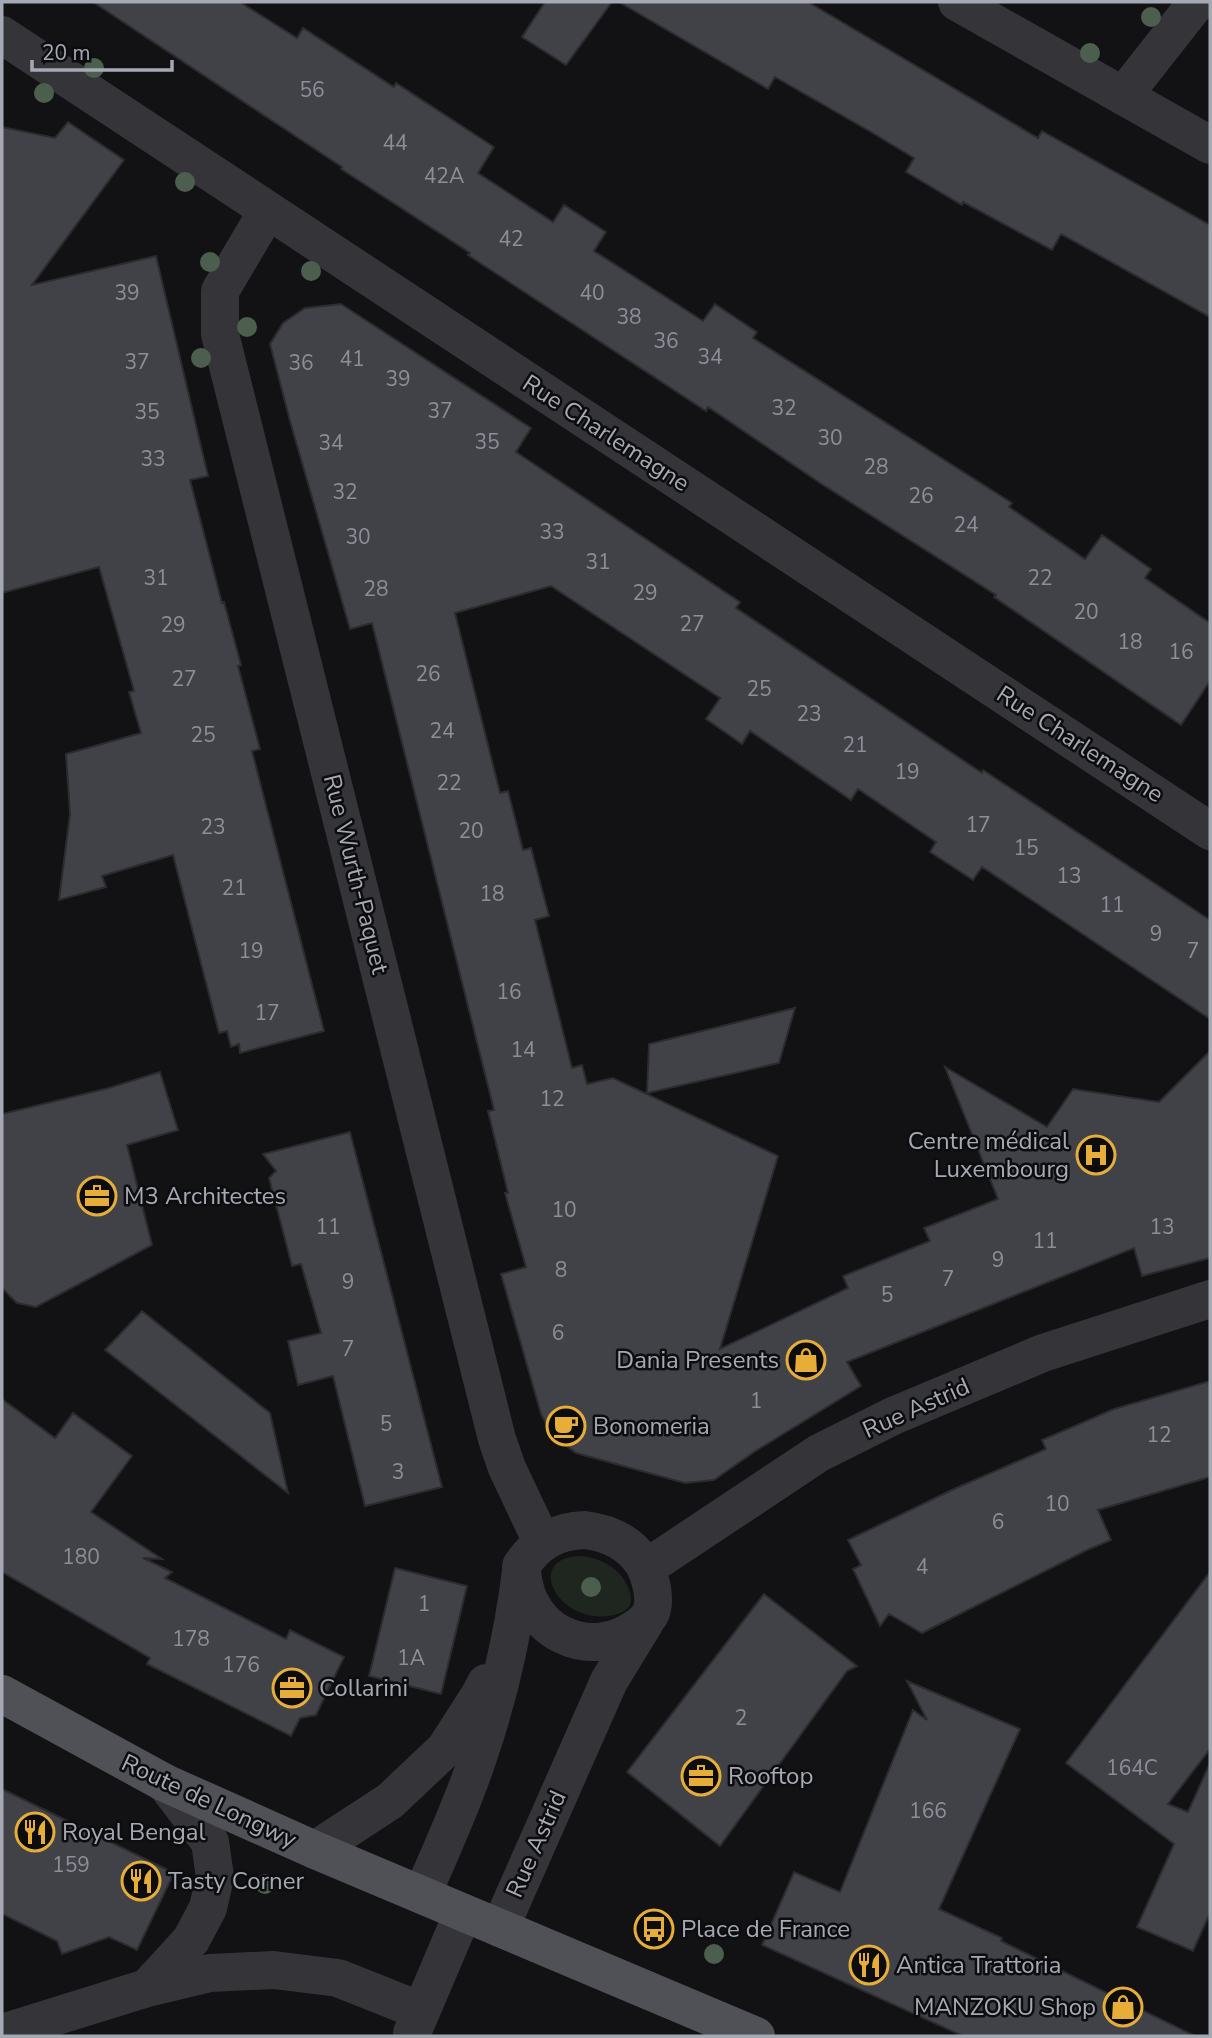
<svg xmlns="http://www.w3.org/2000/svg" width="1212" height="2038" font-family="'Nunito Sans',sans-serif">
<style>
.green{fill:#1f2620}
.building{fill:#414247;stroke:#2c2c30;stroke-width:2}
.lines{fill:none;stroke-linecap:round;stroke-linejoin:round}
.minor{stroke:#343439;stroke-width:38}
.major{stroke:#505157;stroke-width:38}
.tree{fill:#4c5f4f}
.labels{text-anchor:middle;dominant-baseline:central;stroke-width:5;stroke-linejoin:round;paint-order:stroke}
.number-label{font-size:21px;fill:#8c8f98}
.street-label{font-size:24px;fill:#a5a9b3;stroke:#0d0d0f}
.poi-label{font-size:24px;fill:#a5a9b3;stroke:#0d0d0f;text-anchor:start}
</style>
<rect width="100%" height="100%" fill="#121214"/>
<path class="green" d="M 581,1556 C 601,1558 620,1568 628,1587 C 631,1594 633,1601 628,1608 C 623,1613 615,1615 608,1616 C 556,1622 524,1557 581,1556 Z"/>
<path class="building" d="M 93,2 L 240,2 L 297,38 L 303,28 L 394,87 L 396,83 L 494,147 L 478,173 L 553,222 L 564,205 L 606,232 L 594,251 L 669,299 L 703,321 L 715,304 L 757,332 L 753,338 L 1012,503 L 1009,507 L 1085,559 L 1102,535 L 1151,569 L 1145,578 L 1210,623 L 1210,681 L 1181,725 L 994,597 L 996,595 L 820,483 L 708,407 L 706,411 L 483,265 L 468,255 L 470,253 L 341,169 L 342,167 Z
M 545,2 L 612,2 L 566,65 L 522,37 Z
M 619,2 L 808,2 L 1038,138 L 1042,131 L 1210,225 L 1210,317 L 1061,234 L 1052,250 L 963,202 L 962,205 L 906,172 L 914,158 L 871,132 L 775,77 L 768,89 Z
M 68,122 L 124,160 L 32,285 L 156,256 L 208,476 L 190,480 L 222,603 L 224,602 L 241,665 L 238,666 L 260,749 L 252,751 L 324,1031 L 240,1053 L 239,1044 L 231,1047 L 227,1031 L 219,1033 L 173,855 L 102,876 L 106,887 L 59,900 L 70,814 L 66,754 L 141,733 L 129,692 L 134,691 L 99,567 L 2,593 L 2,127 L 55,138 Z
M 341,304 L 531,428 L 516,452 L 740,602 L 736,608 L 982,773 L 983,770 L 1210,920 L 1210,1019 L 982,867 L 973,880 L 930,852 L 936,842 L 858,789 L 851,800 L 750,731 L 742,744 L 706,719 L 720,698 L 551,586 L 455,613 L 500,793 L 508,791 L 523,850 L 531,848 L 549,916 L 535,920 L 572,1068 L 582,1065 L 587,1084 L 613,1078 L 778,1156 L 720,1349 L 848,1288 L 843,1276 L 930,1241 L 924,1228 L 998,1199 L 945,1067 L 1047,1127 L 1073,1089 L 1159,1102 L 1210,1051 L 1210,1258 L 1142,1276 L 1134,1248 L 847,1362 L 861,1386 L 754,1452 L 714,1480 L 685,1483 L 576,1453 L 552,1435 L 541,1414 L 501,1274 L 526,1267 L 505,1193 L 508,1193 L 488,1111 L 494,1110 L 372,623 L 350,629 L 290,421 L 270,344 L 283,323 L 305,308 Z
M 795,1008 L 779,1063 L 647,1093 L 649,1044 Z
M 160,1072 L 178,1130 L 127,1145 L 152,1245 L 36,1307 L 17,1303 L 2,1288 L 2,1114 L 109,1088 Z
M 350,1132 L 442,1487 L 365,1506 L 333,1376 L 298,1385 L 288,1341 L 321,1333 L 301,1264 L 292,1266 L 269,1178 L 276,1171 L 263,1154 Z
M 142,1311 L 270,1413 L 288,1493 L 105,1350 Z
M 1210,1381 L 1210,1477 L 1098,1510 L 1111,1540 L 1085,1551 L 922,1633 L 889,1614 L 880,1626 L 853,1569 L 861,1565 L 848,1540 L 954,1489 L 1046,1449 L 1042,1440 L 1114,1409 Z
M 2,1399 L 55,1438 L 73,1413 L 132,1456 L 91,1512 L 162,1559 L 143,1558 L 172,1572 L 165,1578 L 286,1639 L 290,1630 L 344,1657 L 316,1715 L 300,1718 L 291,1736 L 147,1664 L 150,1658 L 2,1572 Z
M 395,1568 L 467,1586 L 441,1694 L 369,1676 Z
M 1210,1572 L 1210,1749 L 1168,1804 L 1188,1812 L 1210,1763 L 1210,1913 L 1193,1951 L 1137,1927 L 1174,1844 L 1066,1763 Z
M 764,1594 L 857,1666 L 847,1671 L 720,1846 L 627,1772 Z
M 907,1681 L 1020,1729 L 939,1909 L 1002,1938 L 1001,1941 L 1195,2036 L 963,2036 L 762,1945 L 794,1872 L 840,1892 L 913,1710 L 927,1720 Z
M 2,1789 L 174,1873 L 137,1950 L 109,1937 L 62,1954 L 57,1941 L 2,1914 Z"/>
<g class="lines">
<path class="minor" d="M 957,2 L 1210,145
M 2,35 L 1210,831
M 1123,96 L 1197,2
M 268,210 L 220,291 L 220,334 L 497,1439 L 507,1468 L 542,1542
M 585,1530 C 609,1533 629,1542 643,1563 C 648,1571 650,1579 652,1588 C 653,1595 654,1603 652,1609 C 651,1616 644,1622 639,1626 C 617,1642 589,1648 563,1635 C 549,1629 537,1616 530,1602 C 524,1591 523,1578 521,1566 C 537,1542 556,1531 585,1530 Z
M 646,1568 L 819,1453 L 893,1416 L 1043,1353 L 1210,1299
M 315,1850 L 390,1801 L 445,1749 L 479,1696 L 486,1683
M 422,1895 C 441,1850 462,1806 477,1760 C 498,1700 513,1635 521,1571
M 500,1928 L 609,1681 L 645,1622
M 147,1988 L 191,1940 L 208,1908 L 215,1877 L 210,1842 L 165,1783
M 2,2033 L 147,1988 L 210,1973 L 274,1970 L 338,1978 L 421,2011
M 412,2033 L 463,1913"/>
<path class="major" d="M 2,1694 L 165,1783 L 315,1850 L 756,2036"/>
</g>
<g class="tree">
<circle cx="1151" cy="17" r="10"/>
<circle cx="1090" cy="53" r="10"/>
<circle cx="94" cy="68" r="10"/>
<circle cx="44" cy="93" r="10"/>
<circle cx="185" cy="182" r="10"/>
<circle cx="210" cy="262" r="10"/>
<circle cx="311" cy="271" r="10"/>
<circle cx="247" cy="327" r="10"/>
<circle cx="201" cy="358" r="10"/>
<circle cx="591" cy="1587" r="10"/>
<circle cx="265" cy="1884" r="10"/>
<circle cx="714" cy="1954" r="10"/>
</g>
<defs>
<symbol id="hospital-ring" viewBox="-11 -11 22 22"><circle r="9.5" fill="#0d0d0f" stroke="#e6ae38" stroke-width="1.5"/><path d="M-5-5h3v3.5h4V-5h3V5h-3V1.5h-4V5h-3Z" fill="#e6ae38"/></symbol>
<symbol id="office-ring" viewBox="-11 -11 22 22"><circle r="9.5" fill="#0d0d0f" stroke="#e6ae38" stroke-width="1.5"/><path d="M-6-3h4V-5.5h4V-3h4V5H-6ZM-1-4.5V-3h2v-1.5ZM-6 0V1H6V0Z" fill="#e6ae38"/></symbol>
<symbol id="shop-ring" viewBox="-11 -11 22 22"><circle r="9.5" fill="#0d0d0f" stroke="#e6ae38" stroke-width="1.5"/><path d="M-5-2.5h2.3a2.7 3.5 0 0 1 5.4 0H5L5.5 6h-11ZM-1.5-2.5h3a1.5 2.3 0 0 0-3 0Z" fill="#e6ae38"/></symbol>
<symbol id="cafe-ring" viewBox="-11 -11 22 22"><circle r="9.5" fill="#0d0d0f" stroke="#e6ae38" stroke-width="1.5"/><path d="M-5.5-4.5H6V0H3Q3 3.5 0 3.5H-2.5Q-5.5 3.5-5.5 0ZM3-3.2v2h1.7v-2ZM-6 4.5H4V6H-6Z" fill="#e6ae38"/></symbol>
<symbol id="restaurant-ring" viewBox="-11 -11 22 22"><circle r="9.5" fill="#0d0d0f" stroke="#e6ae38" stroke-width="1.5"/><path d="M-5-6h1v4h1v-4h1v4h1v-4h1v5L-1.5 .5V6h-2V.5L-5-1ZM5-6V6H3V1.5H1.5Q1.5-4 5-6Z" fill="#e6ae38"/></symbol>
<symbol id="bus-ring" viewBox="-11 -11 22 22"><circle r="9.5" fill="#0d0d0f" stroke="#e6ae38" stroke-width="1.5"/><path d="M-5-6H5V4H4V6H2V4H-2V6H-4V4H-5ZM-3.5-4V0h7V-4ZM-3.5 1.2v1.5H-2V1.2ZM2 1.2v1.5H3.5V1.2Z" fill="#e6ae38"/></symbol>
</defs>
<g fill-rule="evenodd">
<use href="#hospital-ring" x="1074" y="1133" width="44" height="44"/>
<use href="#office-ring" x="75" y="1174" width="44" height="44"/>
<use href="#shop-ring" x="784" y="1338" width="44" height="44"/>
<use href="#cafe-ring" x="544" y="1404" width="44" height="44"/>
<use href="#office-ring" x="270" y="1666" width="44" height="44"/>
<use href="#office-ring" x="679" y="1754" width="44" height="44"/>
<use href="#restaurant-ring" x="13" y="1810" width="44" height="44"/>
<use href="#restaurant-ring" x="119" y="1859" width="44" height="44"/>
<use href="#bus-ring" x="632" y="1907" width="44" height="44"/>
<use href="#restaurant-ring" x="847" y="1943" width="44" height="44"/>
<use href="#shop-ring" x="1101" y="1985" width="44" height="44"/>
</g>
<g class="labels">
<g class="number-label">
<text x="312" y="90">56</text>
<text x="395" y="143">44</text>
<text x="444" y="176">42A</text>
<text x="511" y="239">42</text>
<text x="127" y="293">39</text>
<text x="592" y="293">40</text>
<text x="629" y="317">38</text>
<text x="666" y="341">36</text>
<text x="710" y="357">34</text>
<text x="352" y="359">41</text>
<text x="137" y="362">37</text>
<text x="301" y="363">36</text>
<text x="398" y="379">39</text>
<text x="784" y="408">32</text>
<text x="440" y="411">37</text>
<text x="147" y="412">35</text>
<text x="830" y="438">30</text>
<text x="487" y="442">35</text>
<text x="331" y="443">34</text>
<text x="153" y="459">33</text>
<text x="876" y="467">28</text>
<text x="345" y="492">32</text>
<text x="921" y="496">26</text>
<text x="966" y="525">24</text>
<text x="552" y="532">33</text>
<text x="358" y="537">30</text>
<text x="598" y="562">31</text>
<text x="156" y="578">31</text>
<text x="1040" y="578">22</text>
<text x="376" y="589">28</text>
<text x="645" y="593">29</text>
<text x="1086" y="612">20</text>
<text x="692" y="624">27</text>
<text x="173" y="625">29</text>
<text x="1130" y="642">18</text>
<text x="1181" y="652">16</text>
<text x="428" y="674">26</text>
<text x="184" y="679">27</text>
<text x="759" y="689">25</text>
<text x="809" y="714">23</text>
<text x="442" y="731">24</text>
<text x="203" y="735">25</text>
<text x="855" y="745">21</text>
<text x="907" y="772">19</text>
<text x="449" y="783">22</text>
<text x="978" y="825">17</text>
<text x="213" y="827">23</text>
<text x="471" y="831">20</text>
<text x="1026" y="848">15</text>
<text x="1069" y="876">13</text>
<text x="234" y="888">21</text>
<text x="492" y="894">18</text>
<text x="1112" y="905">11</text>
<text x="1156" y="934">9</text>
<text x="251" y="951">19</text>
<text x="1193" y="951">7</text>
<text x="509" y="992">16</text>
<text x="267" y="1013">17</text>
<text x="523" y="1050">14</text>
<text x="552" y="1099">12</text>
<text x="564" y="1210">10</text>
<text x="328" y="1227">11</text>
<text x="1162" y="1227">13</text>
<text x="1045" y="1241">11</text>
<text x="998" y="1260">9</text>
<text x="561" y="1270">8</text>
<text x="948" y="1279">7</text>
<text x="348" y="1282">9</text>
<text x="887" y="1295">5</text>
<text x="558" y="1333">6</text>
<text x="348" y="1349">7</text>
<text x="756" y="1401">1</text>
<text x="386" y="1424">5</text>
<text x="1159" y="1435">12</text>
<text x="398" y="1472">3</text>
<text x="1057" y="1504">10</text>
<text x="998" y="1522">6</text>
<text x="81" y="1557">180</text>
<text x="922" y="1567">4</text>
<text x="424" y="1604">1</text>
<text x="191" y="1639">178</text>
<text x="411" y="1658">1A</text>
<text x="241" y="1665">176</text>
<text x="741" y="1718">2</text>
<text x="1132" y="1768">164C</text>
<text x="928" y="1811">166</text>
<text x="71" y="1865">159</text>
</g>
<g class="street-label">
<text transform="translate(606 433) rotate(33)">Rue Charlemagne</text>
<text transform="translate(1080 744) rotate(33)">Rue Charlemagne</text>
<text transform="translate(356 874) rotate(76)">Rue Wurth-Paquet</text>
<text transform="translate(916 1408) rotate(-24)">Rue Astrid</text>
<text transform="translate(209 1801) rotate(25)">Route de Longwy</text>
<text transform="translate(536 1844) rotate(-66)">Rue Astrid</text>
</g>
<g class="poi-label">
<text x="1069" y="1141" text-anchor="end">Centre médical<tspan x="1069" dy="28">Luxembourg</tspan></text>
<text x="124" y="1196">M3 Architectes</text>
<text x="779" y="1360" text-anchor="end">Dania Presents</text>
<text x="593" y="1426">Bonomeria</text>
<text x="319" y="1688">Collarini</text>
<text x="728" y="1776">Rooftop</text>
<text x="62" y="1832">Royal Bengal</text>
<text x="168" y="1881">Tasty Corner</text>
<text x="681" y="1929">Place de France</text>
<text x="896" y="1965">Antica Trattoria</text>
<text x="1096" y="2007" text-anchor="end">MANZOKU Shop</text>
</g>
</g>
<rect width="1212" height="2038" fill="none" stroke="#a5a9b3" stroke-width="7"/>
<path d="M32 60v10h140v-10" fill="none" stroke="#a5a9b3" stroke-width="3.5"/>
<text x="42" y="60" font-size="21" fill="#a5a9b3" stroke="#0d0d0f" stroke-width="5" paint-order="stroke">20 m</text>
</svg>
